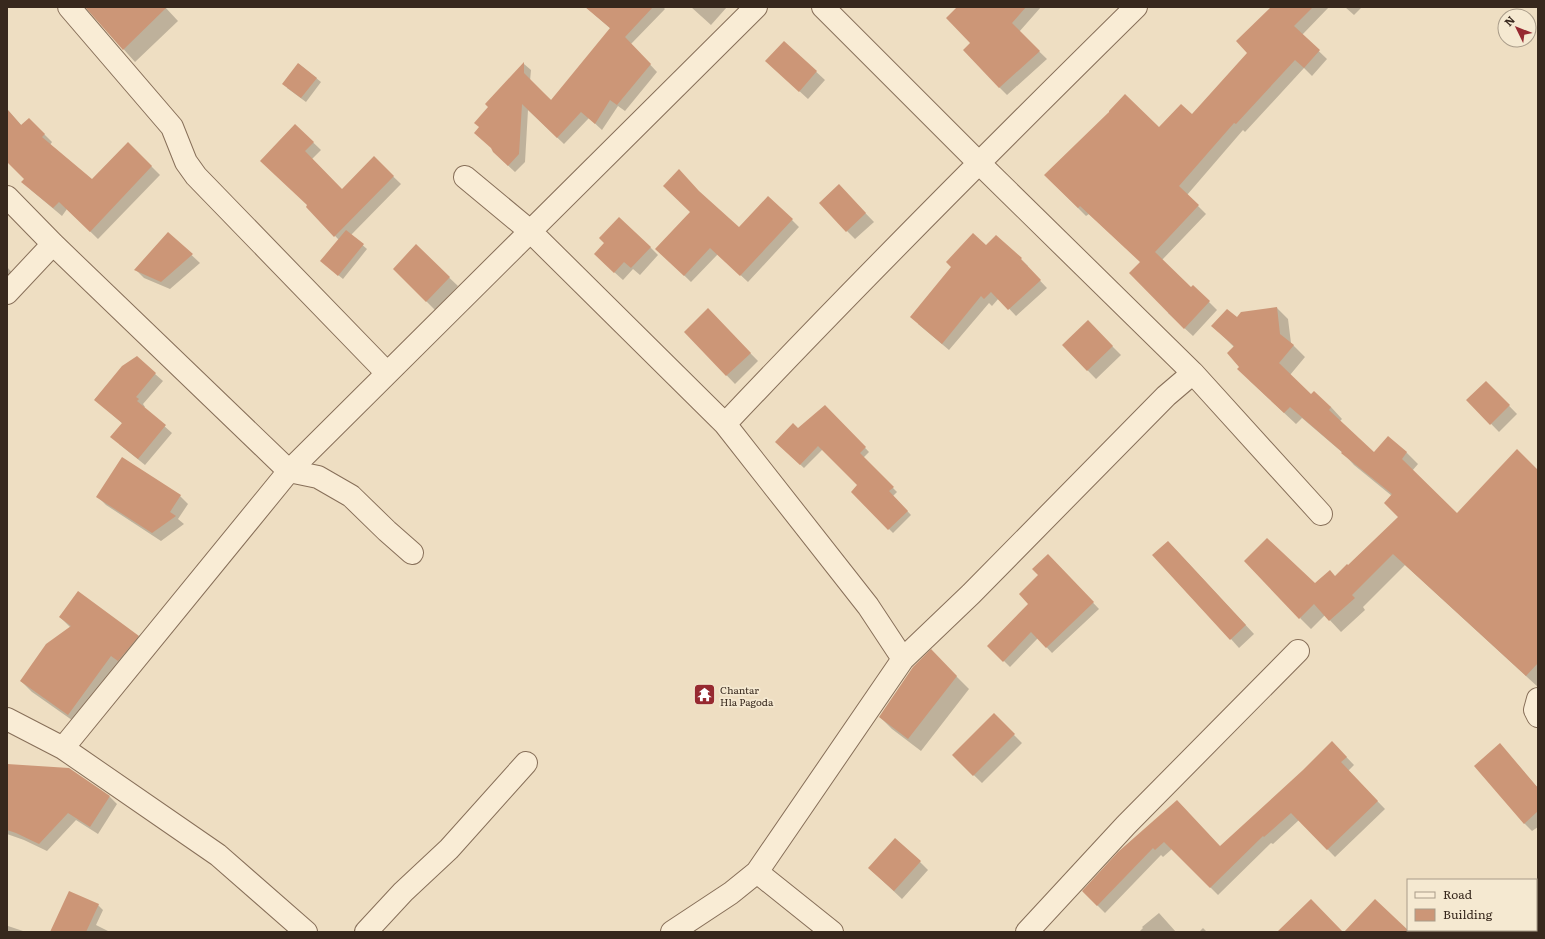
<svg xmlns="http://www.w3.org/2000/svg" width="1545" height="939" font-family="Literata,serif">
<style>
.shadow{fill:#0003}
.building{fill:#cc9677}
.lines{fill:none;stroke-linecap:round;stroke-linejoin:round}
.minor-casing{stroke:#876f59;stroke-width:24}
.minor{stroke:#f9ecd5;stroke-width:22}
.labels{text-anchor:middle;dominant-baseline:central;stroke-width:3.5;stroke-linejoin:round;paint-order:stroke}
.poi-label{font-size:10px;fill:#37281d;stroke:#f5e9d1;text-anchor:start}
</style>
<rect width="100%" height="100%" fill="#eedec2"/>
<path class="shadow" d="M 86,7 L 165,7 L 178,21 L 135,62 Z
M 586,7 L 663,7 L 665,9 L 631,44 L 657,72 L 625,111 L 618,106 L 602,130 L 589,118 L 564,144 L 528,110 L 525,162 L 515,172 L 501,159 L 480,128 L 489,107 L 486,104 L 524,64 L 531,70 L 530,81 L 552,101 L 611,29 Z
M 691,7 L 727,7 L 711,25 Z
M 959,7 L 1041,7 L 1019,32 L 1047,59 L 1007,95 L 999,87 L 971,43 Z
M 1272,7 L 1329,7 L 1302,35 L 1327,59 L 1312,76 L 1304,68 L 1245,132 L 1243,130 L 1187,195 L 1206,214 L 1162,260 L 1191,289 L 1209,302 L 1217,310 L 1193,336 L 1168,313 L 1169,312 L 1141,262 L 1089,214 L 1086,216 L 1045,175 L 1192,115 L 1249,53 Z
M 1345,7 L 1362,7 L 1354,15 Z
M 784,42 L 825,80 L 808,99 L 775,69 Z
M 299,64 L 321,82 L 306,102 L 287,88 Z
M 7,109 L 22,126 L 29,119 L 52,142 L 50,145 L 92,181 L 128,143 L 160,175 L 98,239 L 67,209 L 62,216 L 31,190 L 25,179 L 7,161 Z
M 295,125 L 321,150 L 312,159 L 342,190 L 374,158 L 401,184 L 351,235 L 367,249 L 343,279 L 326,265 L 339,240 L 307,207 L 309,206 Z
M 839,186 L 874,222 L 855,239 L 847,231 Z
M 702,195 L 739,228 L 792,220 L 799,227 L 748,282 L 718,254 L 691,282 L 664,256 Z
M 168,233 L 200,263 L 170,289 L 144,278 L 136,270 Z
M 996,236 L 1028,266 L 1027,267 L 1047,288 L 1016,316 L 999,298 L 992,306 L 989,303 L 949,350 L 918,324 Z
M 416,246 L 458,286 L 435,310 L 394,269 Z
M 650,247 L 658,255 L 640,275 L 633,269 L 623,280 L 603,262 Z
M 7,267 L 17,278 L 7,289 Z
M 1277,308 L 1288,319 L 1291,343 L 1305,357 L 1290,375 L 1311,396 L 1331,407 L 1342,419 L 1340,421 L 1374,454 L 1388,437 L 1407,453 L 1418,464 L 1412,471 L 1457,514 L 1538,471 L 1538,687 L 1405,565 L 1363,607 L 1365,610 L 1341,632 L 1325,615 L 1311,629 L 1300,618 L 1315,584 L 1336,577 L 1400,517 L 1392,496 L 1354,465 L 1343,453 L 1302,418 L 1296,424 L 1250,381 L 1241,367 L 1234,347 L 1213,326 Z
M 708,310 L 758,361 L 735,384 L 685,332 Z
M 1096,330 L 1121,355 L 1096,379 L 1063,345 Z
M 137,358 L 163,381 L 143,404 L 145,407 L 144,408 L 172,433 L 145,465 L 119,444 L 123,424 L 95,399 Z
M 1486,382 L 1517,414 L 1499,432 L 1468,400 Z
M 825,406 L 869,452 L 863,458 L 897,492 L 893,496 L 911,515 L 893,533 L 852,492 L 858,485 L 823,449 L 804,468 L 776,442 L 798,429 Z
M 180,496 L 188,504 L 178,519 L 184,524 L 161,541 L 106,505 L 98,497 Z
M 1176,550 L 1254,634 L 1239,648 L 1231,639 Z
M 1048,555 L 1099,609 L 1052,653 L 1038,638 L 1010,667 L 989,646 L 1030,604 Z
M 60,617 L 138,636 L 148,647 L 79,725 L 32,692 L 21,681 L 71,628 Z
M 931,651 L 969,689 L 921,751 L 892,729 L 880,717 Z
M 994,715 L 1022,743 L 982,783 L 953,755 Z
M 1332,742 L 1354,765 L 1348,771 L 1385,809 L 1335,857 L 1299,820 L 1273,844 L 1271,843 L 1218,895 L 1172,849 L 1163,857 L 1161,855 L 1105,913 L 1083,891 L 1177,801 L 1220,847 L 1304,771 Z
M 1517,764 L 1538,788 L 1538,827 L 1532,831 L 1524,823 Z
M 7,765 L 110,797 L 117,804 L 98,834 L 76,820 L 47,851 L 24,840 L 7,834 Z
M 920,862 L 928,870 L 902,899 L 869,868 Z
M 98,905 L 103,910 L 96,925 L 110,932 L 51,932 Z
M 1159,913 L 1176,932 L 1139,932 L 1143,928 L 1142,927 Z
M 8,926 L 26,932 L 7,932 Z
M 1203,928 L 1207,932 L 1199,932 Z
M 1428,930 L 1480,930 L 1478,932 L 1426,932 Z"/>
<path class="building" d="M 85,7 L 167,7 L 123,50 Z
M 585,7 L 653,7 L 625,37 L 651,64 L 617,105 L 610,100 L 595,124 L 581,112 L 557,138 L 522,104 L 519,154 L 508,166 L 493,152 L 491,148 L 474,133 L 479,127 L 474,123 L 488,107 L 485,104 L 524,62 L 524,73 L 551,100 L 610,28 Z
M 957,7 L 1026,7 L 1012,23 L 1040,51 L 999,88 L 963,50 L 970,43 L 946,18 Z
M 1271,7 L 1313,7 L 1294,26 L 1320,50 L 1304,68 L 1295,60 L 1236,124 L 1234,123 L 1179,186 L 1199,205 L 1155,252 L 1191,287 L 1193,285 L 1210,301 L 1184,329 L 1129,273 L 1140,262 L 1080,206 L 1078,208 L 1044,175 L 1109,112 L 1109,111 L 1125,94 L 1159,127 L 1181,104 L 1192,114 L 1247,53 L 1236,41 Z
M 784,41 L 817,71 L 799,92 L 765,61 Z
M 298,63 L 317,78 L 301,98 L 282,84 Z
M 7,109 L 21,125 L 29,118 L 45,134 L 42,137 L 92,179 L 128,142 L 152,166 L 90,232 L 59,202 L 53,208 L 21,182 L 24,179 L 7,162 Z
M 295,124 L 314,142 L 305,151 L 342,189 L 374,156 L 394,176 L 334,237 L 306,207 L 307,205 L 260,161 Z
M 679,169 L 699,191 L 739,227 L 768,196 L 793,219 L 740,276 L 710,248 L 684,276 L 655,249 L 690,212 L 663,186 Z
M 839,184 L 866,213 L 846,232 L 819,203 Z
M 619,217 L 651,247 L 631,268 L 624,262 L 614,273 L 594,254 L 604,243 L 599,238 Z
M 346,230 L 364,244 L 338,276 L 320,261 Z
M 168,232 L 193,254 L 161,282 L 134,270 Z
M 973,233 L 986,245 L 996,235 L 1022,258 L 1021,259 L 1041,280 L 1008,310 L 991,292 L 984,299 L 981,296 L 942,344 L 910,317 L 951,267 L 946,262 Z
M 416,244 L 450,277 L 426,302 L 393,269 Z
M 1277,307 L 1280,334 L 1294,345 L 1279,363 L 1311,394 L 1314,391 L 1331,407 L 1329,410 L 1374,452 L 1388,436 L 1407,452 L 1402,459 L 1457,513 L 1517,449 L 1538,470 L 1538,663 L 1526,676 L 1393,554 L 1352,595 L 1355,598 L 1329,621 L 1314,604 L 1299,619 L 1244,561 L 1267,538 L 1315,583 L 1330,570 L 1335,576 L 1347,564 L 1348,565 L 1398,517 L 1384,503 L 1392,494 L 1341,453 L 1342,452 L 1290,407 L 1284,413 L 1237,369 L 1239,367 L 1227,353 L 1234,346 L 1211,326 L 1227,309 L 1237,317 L 1241,312 Z
M 708,308 L 751,353 L 726,376 L 684,332 Z
M 1088,320 L 1113,346 L 1087,371 L 1062,345 Z
M 137,356 L 156,373 L 136,397 L 139,399 L 137,401 L 166,425 L 138,459 L 110,437 L 122,423 L 94,400 L 122,366 Z
M 1486,381 L 1510,405 L 1490,425 L 1466,400 Z
M 825,405 L 866,447 L 860,453 L 894,487 L 889,491 L 908,511 L 888,530 L 851,492 L 857,485 L 818,446 L 800,465 L 775,442 L 793,423 L 798,428 Z
M 122,457 L 181,495 L 170,512 L 176,516 L 152,533 L 96,497 Z
M 1168,541 L 1246,625 L 1230,640 L 1152,555 Z
M 1048,554 L 1094,602 L 1046,648 L 1031,632 L 1003,662 L 987,646 L 1028,604 L 1019,594 L 1038,575 L 1032,569 Z
M 78,591 L 139,636 L 118,661 L 111,656 L 68,715 L 20,681 L 46,644 L 71,626 L 59,617 Z
M 931,649 L 957,676 L 908,739 L 879,717 L 913,667 Z
M 994,713 L 1015,734 L 973,776 L 952,755 Z
M 1332,741 L 1347,757 L 1341,762 L 1378,801 L 1327,850 L 1291,813 L 1264,837 L 1263,836 L 1210,888 L 1164,842 L 1155,850 L 1153,848 L 1097,906 L 1082,891 L 1118,852 L 1177,800 L 1220,846 L 1303,770 Z
M 1500,743 L 1538,788 L 1538,811 L 1524,824 L 1474,766 Z
M 7,764 L 69,768 L 110,796 L 90,827 L 68,813 L 39,844 L 16,833 L 7,830 Z
M 895,838 L 921,861 L 894,891 L 868,868 Z
M 69,891 L 99,904 L 86,932 L 50,932 Z
M 1311,899 L 1343,932 L 1277,932 Z
M 1375,899 L 1410,932 L 1344,932 Z"/>
<g class="lines">
<defs>
<path id="minor" d="M 69,7 L 172,127 L 186,162 L 196,176 L 387,373
M 823,7 L 978,162 L 1193,373 L 1166,396 L 971,594 L 903,659
M 465,177 L 530,231 L 725,424 L 868,606 L 903,659 L 757,872
M 7,197 L 53,244 L 289,471 L 318,477 L 351,496 L 387,531 L 412,553
M 7,293 L 53,244
M 1193,373 L 1321,514
M 725,424 C 859,282 997,144 1136,7
M 1538,699 L 1535,710 L 1538,716
M 7,719 L 63,748 L 218,855 L 306,932
M 63,748 L 289,471 L 756,7
M 366,932 L 403,892 L 449,849 L 526,763
M 672,932 L 731,893 L 757,872 L 832,932
M 1027,932 L 1126,825 L 1298,651"/>
</defs>
<use href="#minor" class="minor-casing"/>
<use href="#minor" class="minor"/>
</g>
<defs>
<symbol id="temple-square" viewBox="-11 -11 22 22"><rect x="-9" y="-9" width="18" height="18" rx="4" fill="#962930" stroke="#f5e9d1"/><path d="M0-6L5-2H3V0L6.5 2.5H4V6H1.5V3h-3V6H-4V2.5H-6.5L-3 0V-2H-5Z" fill="#fff"/></symbol>
</defs>
<g fill-rule="evenodd">
<use href="#temple-square" x="692" y="682" width="25" height="25"/>
</g>
<g class="labels">
<g class="poi-label">
<text x="720" y="689">Chantar<tspan x="720" dy="12">Hla Pagoda</tspan></text>
</g>
</g>
<rect width="1545" height="939" fill="none" stroke="#37281d" stroke-width="16"/>
<rect x="1407" y="879" width="130" height="52" fill="#f5e9d1" stroke="#a99c89"/>
<rect x="1415" y="892" width="20" height="6" fill="#f9ecd5" stroke="#a99c89"/>
<text x="1443" y="899" font-size="12" fill="#37281d">Road</text>
<rect x="1415" y="909" width="20" height="12" fill="#cc9677" stroke="#a99c89"/>
<text x="1443" y="919" font-size="12" fill="#37281d">Building</text>
<g transform="translate(1517 28) rotate(313)"><circle r="19" fill="#f5e9d1" stroke="#a99c89"/>
<path d="M0-3L7 15L0 10L-7 15Z" fill="#962930"/>
<text y="-6" font-size="11" font-weight="bold" text-anchor="middle" fill="#37281d">N</text>
</g>
</svg>
